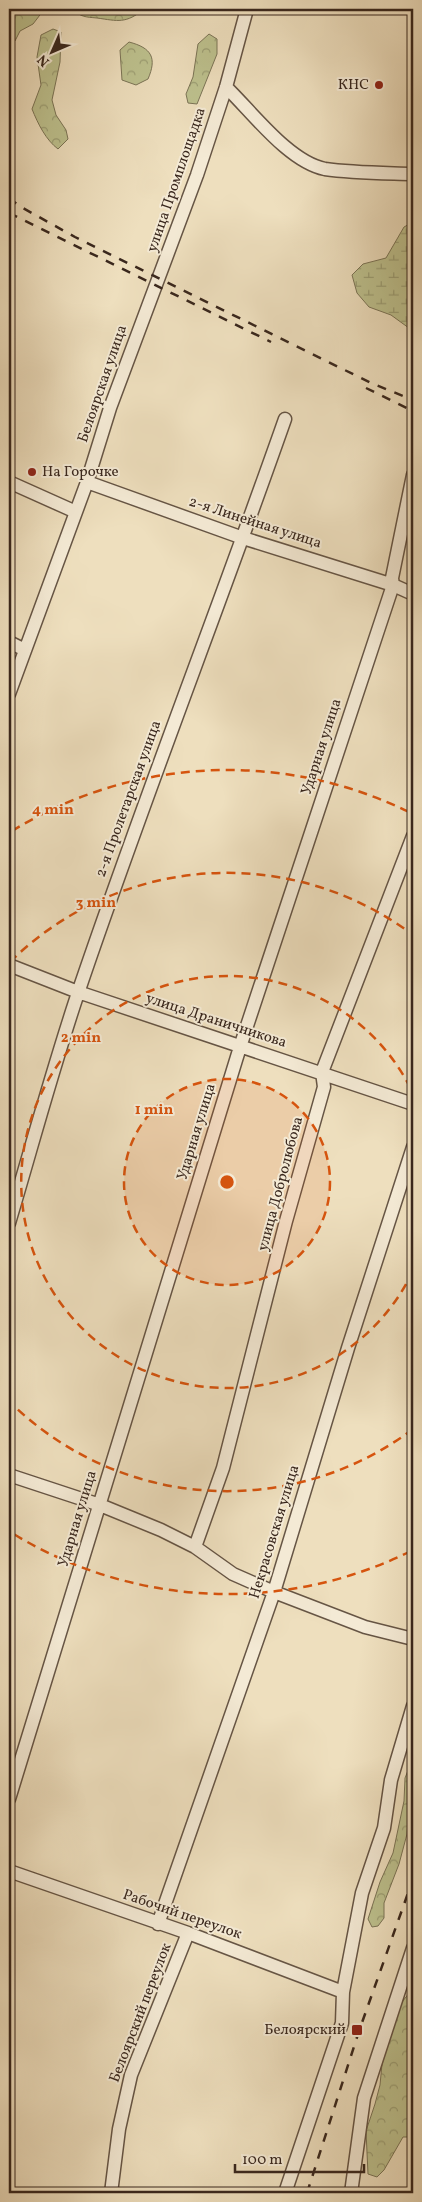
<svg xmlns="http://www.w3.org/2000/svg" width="422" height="2202" font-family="Vollkorn,serif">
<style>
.forest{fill:url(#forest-crowns);stroke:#7b7456}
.wetland{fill:url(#wetland-marsh);stroke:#7b7456}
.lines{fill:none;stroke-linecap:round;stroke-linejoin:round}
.minor-casing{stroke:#665545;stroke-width:15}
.minor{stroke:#f4ead5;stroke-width:12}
.rail{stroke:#39271d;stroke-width:2.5;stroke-dasharray:9 9;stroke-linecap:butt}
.ring{fill:none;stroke:#d6540e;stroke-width:2.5;stroke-dasharray:9 6}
.poi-dot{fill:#8f2418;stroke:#f4ead5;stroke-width:2}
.labels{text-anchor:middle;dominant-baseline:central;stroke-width:4;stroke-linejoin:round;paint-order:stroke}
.poi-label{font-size:15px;fill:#39271d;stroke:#f4ead5;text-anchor:end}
.street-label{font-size:15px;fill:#39271d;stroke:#f4ead5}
.centre{fill:#d6540e;stroke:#f4ead5;stroke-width:2.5}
.ring-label{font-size:15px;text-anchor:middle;font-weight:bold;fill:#d6540e;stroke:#f4ead5;stroke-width:4;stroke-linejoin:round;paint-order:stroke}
</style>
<defs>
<pattern id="forest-crowns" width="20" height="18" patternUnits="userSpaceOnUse" patternTransform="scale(1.25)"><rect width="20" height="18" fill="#bdc18e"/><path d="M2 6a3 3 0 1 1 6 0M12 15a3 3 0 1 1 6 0" fill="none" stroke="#9b9d73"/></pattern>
<pattern id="wetland-marsh" width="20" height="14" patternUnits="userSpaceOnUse" patternTransform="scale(1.25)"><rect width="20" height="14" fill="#bdc18e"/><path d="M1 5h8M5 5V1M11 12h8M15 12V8" fill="none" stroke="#9b9d73"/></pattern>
</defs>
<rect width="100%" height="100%" fill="#eedfbe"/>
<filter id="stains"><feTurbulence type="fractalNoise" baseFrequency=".004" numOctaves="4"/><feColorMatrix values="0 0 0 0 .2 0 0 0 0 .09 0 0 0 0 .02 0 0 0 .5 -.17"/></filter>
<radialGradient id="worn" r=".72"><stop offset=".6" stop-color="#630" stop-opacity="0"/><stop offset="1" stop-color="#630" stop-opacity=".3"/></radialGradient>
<path class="forest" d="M 9,9 L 43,9 L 43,11 L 33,24 L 20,31 L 15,41 L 9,42 Z
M 72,9 L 144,9 C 126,24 118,21 97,18 C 85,17 81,17 72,9 Z
M 53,29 L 61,32 L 60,62 L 52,100 L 56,115 L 66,130 L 68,139 L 58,149 C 46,140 38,124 32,109 L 41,85 L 37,57 L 41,35 Z
M 209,34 L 217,39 L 217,54 L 197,104 L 188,103 L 186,94 L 193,77 L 198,44 Z
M 129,42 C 152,48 157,58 148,79 L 136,85 L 122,80 L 120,50 Z
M 413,1758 L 413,1805 L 408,1821 L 407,1834 L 399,1864 L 384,1903 L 384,1918 L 378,1926 L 372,1927 L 368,1919 L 380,1882 L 393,1853 L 404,1801 L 405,1778 Z
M 413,1977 L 413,2134 L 410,2137 L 403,2137 L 384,2170 L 377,2177 L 368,2174 L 366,2131 L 375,2104 L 380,2085 L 382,2064 L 398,2007 L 410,1992 Z"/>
<path class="wetland" d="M 413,222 L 413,331 L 391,315 L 369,307 L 357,293 L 352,275 L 363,264 L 386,258 L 404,227 Z"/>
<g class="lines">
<defs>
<path id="minor" d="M 226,87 C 252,112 289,162 325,169 C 352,173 386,173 413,174
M 9,482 L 76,512
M 87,482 L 243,538 L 393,585 L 413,594
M 9,642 L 25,650
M 9,694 L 87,482 L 110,408 L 197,175 L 226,87 L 247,9
M 9,965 L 78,992 L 413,1104
M 9,1223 C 32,1146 53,1067 79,990 C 144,798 218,610 285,419
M 9,1475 L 100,1505 L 161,1530 L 195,1547 L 233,1574 L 274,1592 L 365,1627 L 413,1639
M 195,1547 L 223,1468 L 286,1221 L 324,1087 L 322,1072 L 413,836
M 9,1799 L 240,1047 L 393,585 L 392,578 L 413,475
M 9,1871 L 188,1933 L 343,1992
M 158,1924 L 274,1592 L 348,1348 L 413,1147
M 111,2193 L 119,2129 L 131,2075 L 188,1933
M 285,2193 L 342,2023 L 343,1992 L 362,1893 L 384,1828 L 391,1780 L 413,1706
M 351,2193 L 364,2098 L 413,1948"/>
</defs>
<use href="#minor" class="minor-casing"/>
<use href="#minor" class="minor"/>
<path class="rail" d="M 9,198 L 21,207 L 75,237 L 371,383 L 413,400
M 9,213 L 271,342
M 366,388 L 413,411
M 307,2193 L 359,2031 L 413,1879"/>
</g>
<circle cx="227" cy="1182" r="103" fill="#d6540e" fill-opacity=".12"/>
<g class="ring">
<circle cx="227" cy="1182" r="103"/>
<path d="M413 1271A206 206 0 1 1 413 1093"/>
<path d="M413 1429A309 309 0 0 1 10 1402M10 962A309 309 0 0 1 413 935"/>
<path d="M411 1551A412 412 0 0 1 12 1533M12 831A412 412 0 0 1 411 813"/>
</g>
<g class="poi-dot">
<circle cx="379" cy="85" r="5"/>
<circle cx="32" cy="472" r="5"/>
<rect x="351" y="2024" width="12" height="12" rx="2.5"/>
</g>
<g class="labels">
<g class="poi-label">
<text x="369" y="85">КНС</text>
<text x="42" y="472" text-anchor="start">На Горочке</text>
<text x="346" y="2030">Белоярский</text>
</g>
<g class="street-label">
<text transform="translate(177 180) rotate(-71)">улица Промплощадка</text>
<text transform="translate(103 384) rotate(-71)">Белоярская улица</text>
<text transform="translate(255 523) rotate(18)">2-я Линейная улица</text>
<text transform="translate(322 747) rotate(-72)">Ударная улица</text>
<text transform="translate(129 799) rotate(-70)">2-я Пролетарская улица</text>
<text transform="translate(216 1021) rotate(18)">улица Драничникова</text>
<text transform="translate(197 1132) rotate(-73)">Ударная улица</text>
<text transform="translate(281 1184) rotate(-75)">улица Добролюбова</text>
<text transform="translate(78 1519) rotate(-73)">Ударная улица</text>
<text transform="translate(275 1532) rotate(-73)">Некрасовская улица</text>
<text transform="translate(182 1915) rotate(19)">Рабочий переулок</text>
<text transform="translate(141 2013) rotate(-69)">Белоярский переулок</text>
</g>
</g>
<circle cx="227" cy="1182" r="8" class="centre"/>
<g class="ring-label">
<text x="53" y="814">4 min</text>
<text x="96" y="907">3 min</text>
<text x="81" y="1042">2 min</text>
<text x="154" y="1114">1 min</text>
</g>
<rect width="422" height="2202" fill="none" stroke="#eedfbe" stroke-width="30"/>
<rect x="10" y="10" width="402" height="2182" fill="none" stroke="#39271d" stroke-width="2.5"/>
<rect x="15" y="15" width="392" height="2172" fill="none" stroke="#39271d"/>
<g transform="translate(52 52) rotate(225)" stroke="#f4ead5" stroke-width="4" paint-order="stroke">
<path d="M0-4L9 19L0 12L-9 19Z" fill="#39271d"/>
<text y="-8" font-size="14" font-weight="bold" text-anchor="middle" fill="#39271d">N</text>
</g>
<path d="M235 2164v8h129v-8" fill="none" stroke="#39271d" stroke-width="2.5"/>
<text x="242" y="2164" font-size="15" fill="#39271d" stroke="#f4ead5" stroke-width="4" paint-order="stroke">100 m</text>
<rect width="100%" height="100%" filter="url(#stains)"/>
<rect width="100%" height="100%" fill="url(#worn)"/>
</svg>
